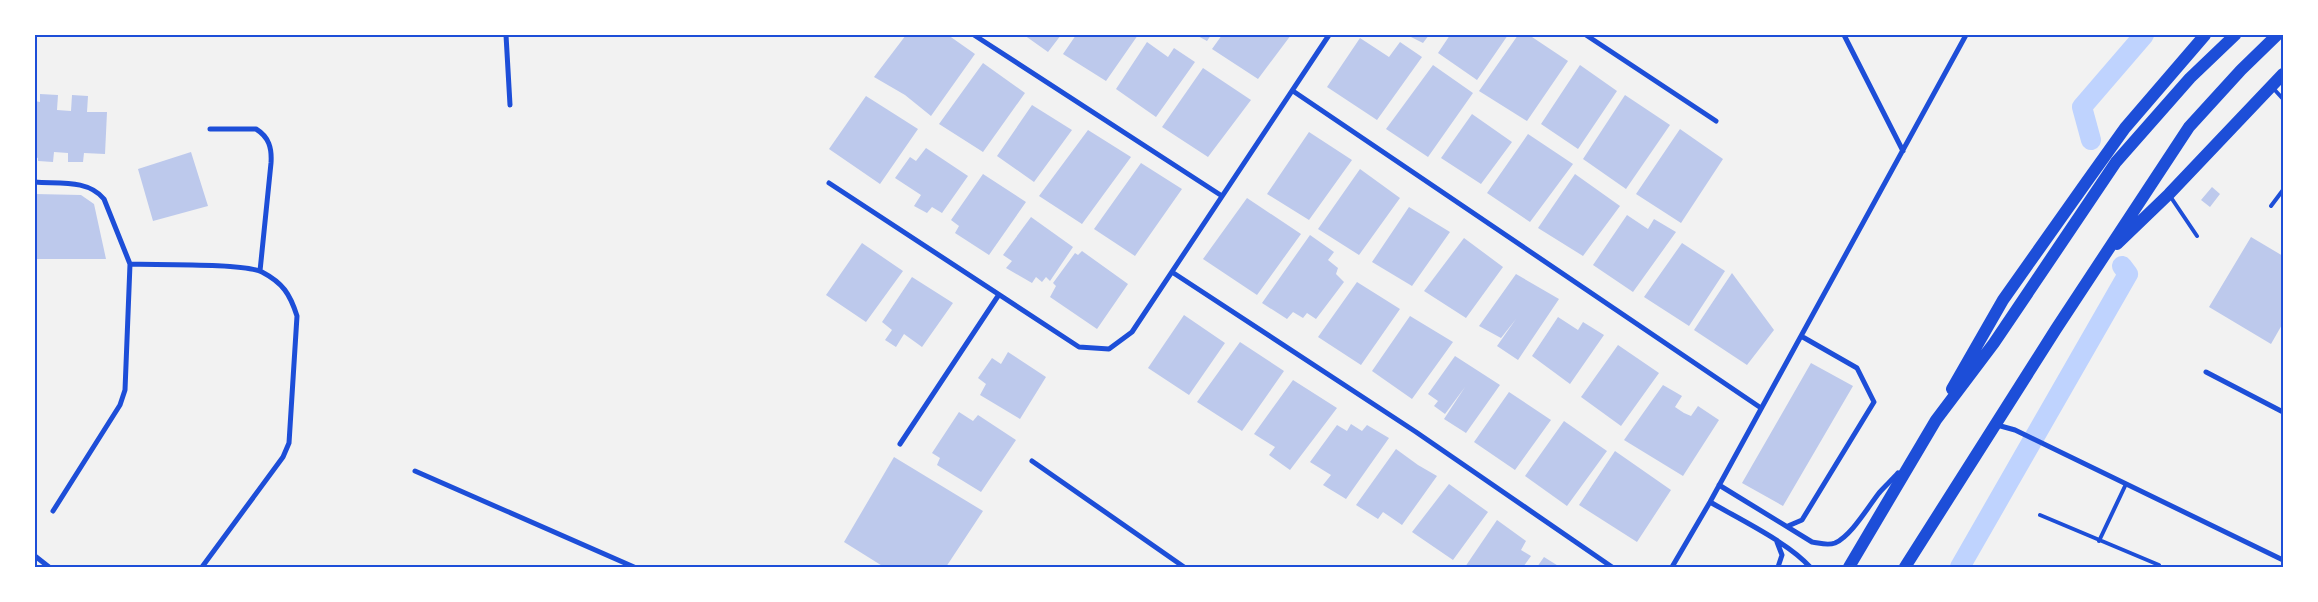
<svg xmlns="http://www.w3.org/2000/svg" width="2318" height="602" font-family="Karla,sans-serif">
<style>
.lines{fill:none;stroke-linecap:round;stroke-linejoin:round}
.canal{stroke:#bfd3fe;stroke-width:20}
.building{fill:#bdc9ec}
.service{stroke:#1d4ed8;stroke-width:4}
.minor{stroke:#1d4ed8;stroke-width:5}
.trunk{stroke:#1d4ed8;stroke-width:12}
.neatline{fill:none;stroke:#1d4ed8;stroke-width:2}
</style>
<rect width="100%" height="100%" fill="#f2f2f2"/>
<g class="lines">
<path class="canal" d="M 2091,140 L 2082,107 L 2144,35
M 1960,567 L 2128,274 L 2122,266"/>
</g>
<path class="building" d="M 906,35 L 948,35 L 975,54 L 931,116 L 905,95 L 874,77 Z
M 1024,35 L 1061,35 L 1048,52 Z
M 1076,35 L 1138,35 L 1106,81 L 1063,54 Z
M 1196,35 L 1211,35 L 1207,41 Z
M 1222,35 L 1291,35 L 1258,79 L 1212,49 Z
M 1407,35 L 1429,35 L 1423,43 Z
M 1450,35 L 1508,35 L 1477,80 L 1438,53 Z
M 1518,35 L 1529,35 L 1568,61 L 1527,121 L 1479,91 Z
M 1360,38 L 1389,57 L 1400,42 L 1422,57 L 1377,120 L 1327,87 Z
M 1147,42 L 1168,57 L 1174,48 L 1195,62 L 1156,117 L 1116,89 Z
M 983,63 L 1025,93 L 983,152 L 939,124 Z
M 1433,65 L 1473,93 L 1428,157 L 1386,129 Z
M 1580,65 L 1617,91 L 1578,149 L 1541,124 Z
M 1203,68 L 1251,100 L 1208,157 L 1162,127 Z
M 40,94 L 58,95 L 57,110 L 71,111 L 72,95 L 88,96 L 87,112 L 107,112 L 105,154 L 84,153 L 83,162 L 68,162 L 68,153 L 54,152 L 53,162 L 38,161 L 38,158 L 35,157 L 35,101 L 40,102 Z
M 1625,95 L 1670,125 L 1626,189 L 1583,159 Z
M 866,96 L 918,129 L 880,184 L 829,149 Z
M 1032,105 L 1072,130 L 1034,182 L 997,156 Z
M 1472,114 L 1512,142 L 1481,184 L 1441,158 Z
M 1680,129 L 1723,159 L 1681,223 L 1636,194 Z
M 1088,130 L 1131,157 L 1082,224 L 1039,196 Z
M 1309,132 L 1352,160 L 1309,220 L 1267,194 Z
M 1528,134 L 1573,164 L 1530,222 L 1487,193 Z
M 926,148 L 968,176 L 942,213 L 932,207 L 927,213 L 914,206 L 921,195 L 895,178 L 910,157 L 916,161 Z
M 191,152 L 208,206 L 153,221 L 138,169 Z
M 1141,163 L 1182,189 L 1135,256 L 1094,229 Z
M 1360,169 L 1400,198 L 1359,255 L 1318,229 Z
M 983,174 L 1026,202 L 989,255 L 955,233 L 959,226 L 951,220 Z
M 1575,174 L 1620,206 L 1583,256 L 1538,228 Z
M 2212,187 L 2220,194 L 2210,207 L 2201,200 Z
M 35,194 L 81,195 L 94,204 L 106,259 L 35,259 Z
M 1247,198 L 1301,234 L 1257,295 L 1203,259 Z
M 1409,207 L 1450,232 L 1412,286 L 1372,262 Z
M 1627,215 L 1648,229 L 1654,219 L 1676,232 L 1633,292 L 1593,265 Z
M 1031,217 L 1073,247 L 1050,281 L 1046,277 L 1042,282 L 1036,277 L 1032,283 L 1006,268 L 1012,261 L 1003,255 Z
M 1310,235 L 1334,252 L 1328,260 L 1338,268 L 1336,274 L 1344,282 L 1316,319 L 1307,313 L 1303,318 L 1293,312 L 1287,319 L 1262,303 Z
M 2251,237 L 2283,256 L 2283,323 L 2271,344 L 2209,307 Z
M 1464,238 L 1503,267 L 1466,318 L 1424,291 Z
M 862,243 L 903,271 L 866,322 L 826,295 Z
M 1682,243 L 1725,271 L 1689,326 L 1644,297 Z
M 1082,251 L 1128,284 L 1097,329 L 1050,297 L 1056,286 L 1053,283 L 1075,253 L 1078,255 Z
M 1732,273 L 1774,330 L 1747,365 L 1694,330 Z
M 1516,274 L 1559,299 L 1518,360 L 1497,346 L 1516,319 L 1501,338 L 1479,326 Z
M 912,277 L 953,303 L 922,347 L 904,334 L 896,347 L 885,340 L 892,330 L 882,322 Z
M 1357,282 L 1400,309 L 1361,365 L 1318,337 Z
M 1184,315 L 1225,343 L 1189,395 L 1148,368 Z
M 1410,316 L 1453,342 L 1412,399 L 1372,371 Z
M 1558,317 L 1578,330 L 1583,322 L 1604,335 L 1570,384 L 1532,356 Z
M 1240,342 L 1284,371 L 1242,431 L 1197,402 Z
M 1618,345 L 1659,373 L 1621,426 L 1581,397 Z
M 1008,352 L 1046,377 L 1020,419 L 980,395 L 986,384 L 978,378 L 992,358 L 1001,364 Z
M 1455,356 L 1500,385 L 1466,433 L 1444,419 L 1465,387 L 1445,414 L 1434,406 L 1438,401 L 1428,394 Z
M 1811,363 L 1853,386 L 1783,506 L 1742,483 Z
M 1293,380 L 1337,408 L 1290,470 L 1269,455 L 1275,447 L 1254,434 Z
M 1663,385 L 1682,396 L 1675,407 L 1684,413 L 1691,416 L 1698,406 L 1719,420 L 1683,476 L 1624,440 Z
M 1509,392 L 1551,420 L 1515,470 L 1474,442 Z
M 959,412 L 973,421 L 978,415 L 1016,440 L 981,492 L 937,465 L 940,458 L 932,453 Z
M 1564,421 L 1607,451 L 1567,506 L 1525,476 Z
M 1351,424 L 1362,431 L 1367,425 L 1389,438 L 1346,499 L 1323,485 L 1331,475 L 1310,462 L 1337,425 L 1347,431 Z
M 1396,449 L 1418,465 L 1437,476 L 1402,525 L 1383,512 L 1378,519 L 1356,505 Z
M 1615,451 L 1671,490 L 1637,542 L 1579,505 Z
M 894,457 L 983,511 L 946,567 L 884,567 L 844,542 Z
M 1449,484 L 1488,512 L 1453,560 L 1412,532 Z
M 1497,520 L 1526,541 L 1521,550 L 1531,556 L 1523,567 L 1465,567 Z
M 1544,557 L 1560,567 L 1537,567 Z"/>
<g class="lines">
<path class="service" d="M 2273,88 L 2283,99
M 2170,196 L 2197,236
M 2271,206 L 2283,190
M 2040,515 L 2159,565
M 2099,541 L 2126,484"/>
<path class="minor" d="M 506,35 L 510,105
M 974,35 L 1222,196
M 1586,35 L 1716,121
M 1844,35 L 1903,151
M 1293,91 L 1761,408
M 210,129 L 256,129 C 269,137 272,148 271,163 L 260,271
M 35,182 C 58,184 88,179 104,199 L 130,264 L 125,390 L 120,405 L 53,511
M 829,183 L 1079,347 L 1109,349 L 1132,332 L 1329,35
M 130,264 C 156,265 244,263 262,272 C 283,283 290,294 297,316 L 289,443 L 283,457 L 202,567
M 1172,272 L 1416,432 L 1612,567
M 2206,372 L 2283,412
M 1997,425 L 2015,430 L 2283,560
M 900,444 L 998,296
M 1032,461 L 1184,567
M 415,471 L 634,567
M 1719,485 L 1812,542 C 1820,543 1827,546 1835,543 C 1851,536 1868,507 1879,493 C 1885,486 1892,480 1898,473
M 1710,502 C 1739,519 1789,543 1810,567
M 1788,526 L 1802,520 L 1874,402 L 1857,368 L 1801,336
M 1777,542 L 1782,555 L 1778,567
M 35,556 L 49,567
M 1672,567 L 1710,502 L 1966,35"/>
<path class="trunk" d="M 2117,244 L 2169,194 L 2283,74
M 1952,389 L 2003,300 L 2085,184 L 2125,128 L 2205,35
M 1849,567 L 1936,420 L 1994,343 L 2116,162 L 2190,78 L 2235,35
M 1905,567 L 2056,329 L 2189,127 L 2241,70 L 2277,35"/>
</g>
<rect width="2318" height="602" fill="none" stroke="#ffffff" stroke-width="72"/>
<rect x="36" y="36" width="2246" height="530" class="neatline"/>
</svg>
